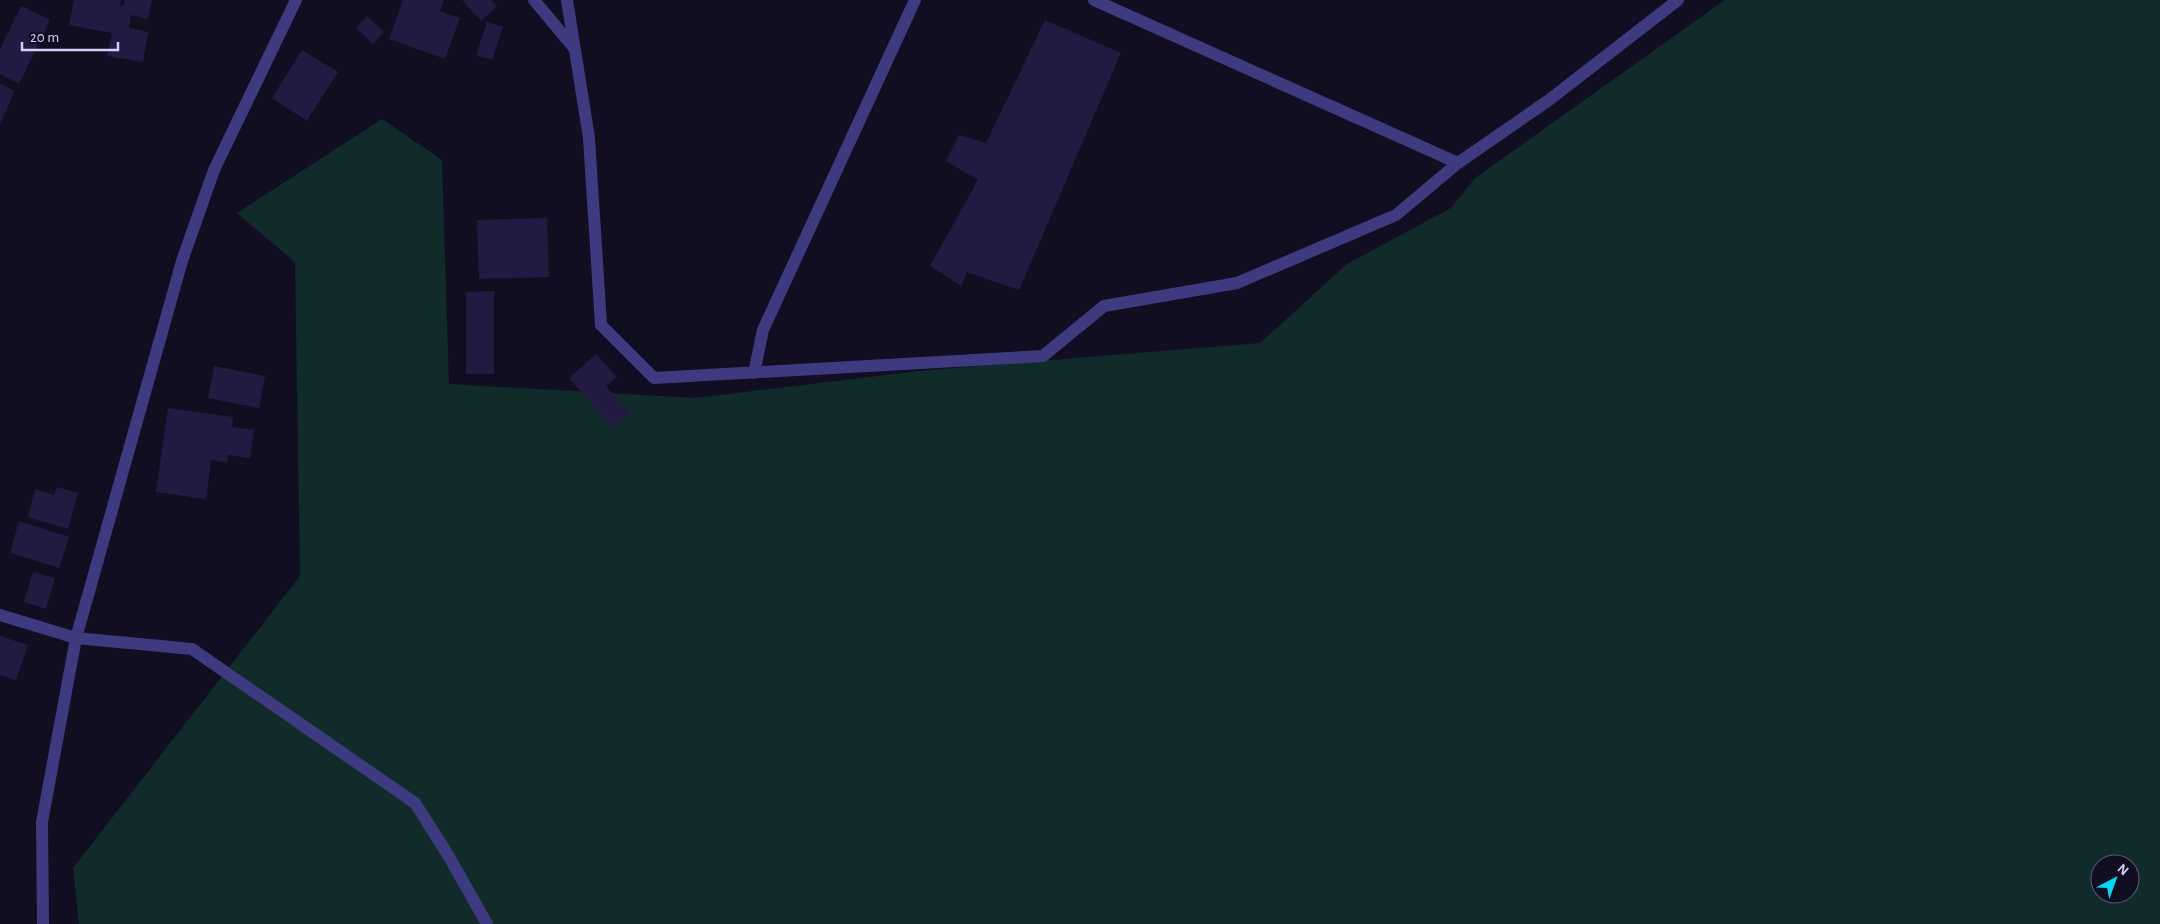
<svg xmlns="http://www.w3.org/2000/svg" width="2160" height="924" font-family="'Alegreya Sans',sans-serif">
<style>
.green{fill:#112b2a;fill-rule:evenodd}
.building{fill:#231a42}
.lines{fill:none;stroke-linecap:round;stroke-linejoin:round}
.minor{stroke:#3d3a7f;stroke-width:12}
</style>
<rect width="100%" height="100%" fill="#110e21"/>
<path class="green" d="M 1725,0 L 2160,0 L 2160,924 L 79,924 L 73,868 L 300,576 L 295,262 L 237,213 L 382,119 L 442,160 L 449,384 L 695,398 L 919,371 L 1260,343 L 1347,264 L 1451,208 L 1475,178 ZM 2100,864 L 2130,864 L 2130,894 L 2100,894 Z"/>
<path class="building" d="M 74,0 L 121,0 L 120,5 L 124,5 L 125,0 L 152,0 L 148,19 L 131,15 L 129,28 L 148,32 L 143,62 L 107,56 L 112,33 L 69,25 Z
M 403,0 L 444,0 L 440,11 L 460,18 L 445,59 L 389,39 Z
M 462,0 L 491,0 L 497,6 L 481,21 Z
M 21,6 L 50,20 L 19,84 L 0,74 L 0,49 Z
M 367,16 L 384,32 L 373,44 L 356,28 Z
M 1045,20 L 1121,53 L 1019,290 L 967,272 L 961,286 L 930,266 L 978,180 L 946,161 L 959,135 L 986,143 Z
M 487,22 L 503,27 L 492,60 L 476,55 Z
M 302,50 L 338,72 L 307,121 L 272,98 Z
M 0,84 L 15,91 L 0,124 Z
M 547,218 L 549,277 L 479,279 L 477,220 Z
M 494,291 L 494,374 L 466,374 L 466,292 Z
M 596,354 L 617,377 L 606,386 L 629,412 L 612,427 L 569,378 Z
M 214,366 L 265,376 L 259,408 L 208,398 Z
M 168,408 L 233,417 L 232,427 L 254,430 L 250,458 L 228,455 L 227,463 L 211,460 L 206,499 L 156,492 Z
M 57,487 L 78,493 L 68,529 L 28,517 L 35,489 L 54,495 Z
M 19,521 L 69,537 L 59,568 L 10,553 Z
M 33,572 L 55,578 L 46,609 L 24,602 Z
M 0,636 L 28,645 L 16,680 L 0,675 Z"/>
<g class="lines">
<path class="minor" d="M 534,0 L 574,48
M 567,0 L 589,138 L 601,325 L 654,378 L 1043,356 L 1104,306 L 1237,283 L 1396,215 L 1458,163 L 1549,100 L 1678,0
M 1094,0 L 1458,163
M 754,373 L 763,330 L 915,0
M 0,615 L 76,638 L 192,649 L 415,803 L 448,855 L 487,924
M 43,924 L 42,822 L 76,638 L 182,261 L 214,170 L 296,0"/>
</g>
<g transform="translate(2115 879) rotate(41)"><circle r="24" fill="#110e21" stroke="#5f5b79"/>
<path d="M0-4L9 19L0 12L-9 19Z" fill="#05d8f4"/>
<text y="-8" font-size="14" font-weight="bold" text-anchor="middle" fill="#d5cffe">N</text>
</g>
<path d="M22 42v8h96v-8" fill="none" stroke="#d5cffe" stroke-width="2.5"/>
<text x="30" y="42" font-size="15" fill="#d5cffe" stroke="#110e21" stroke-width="4" paint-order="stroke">20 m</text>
</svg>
